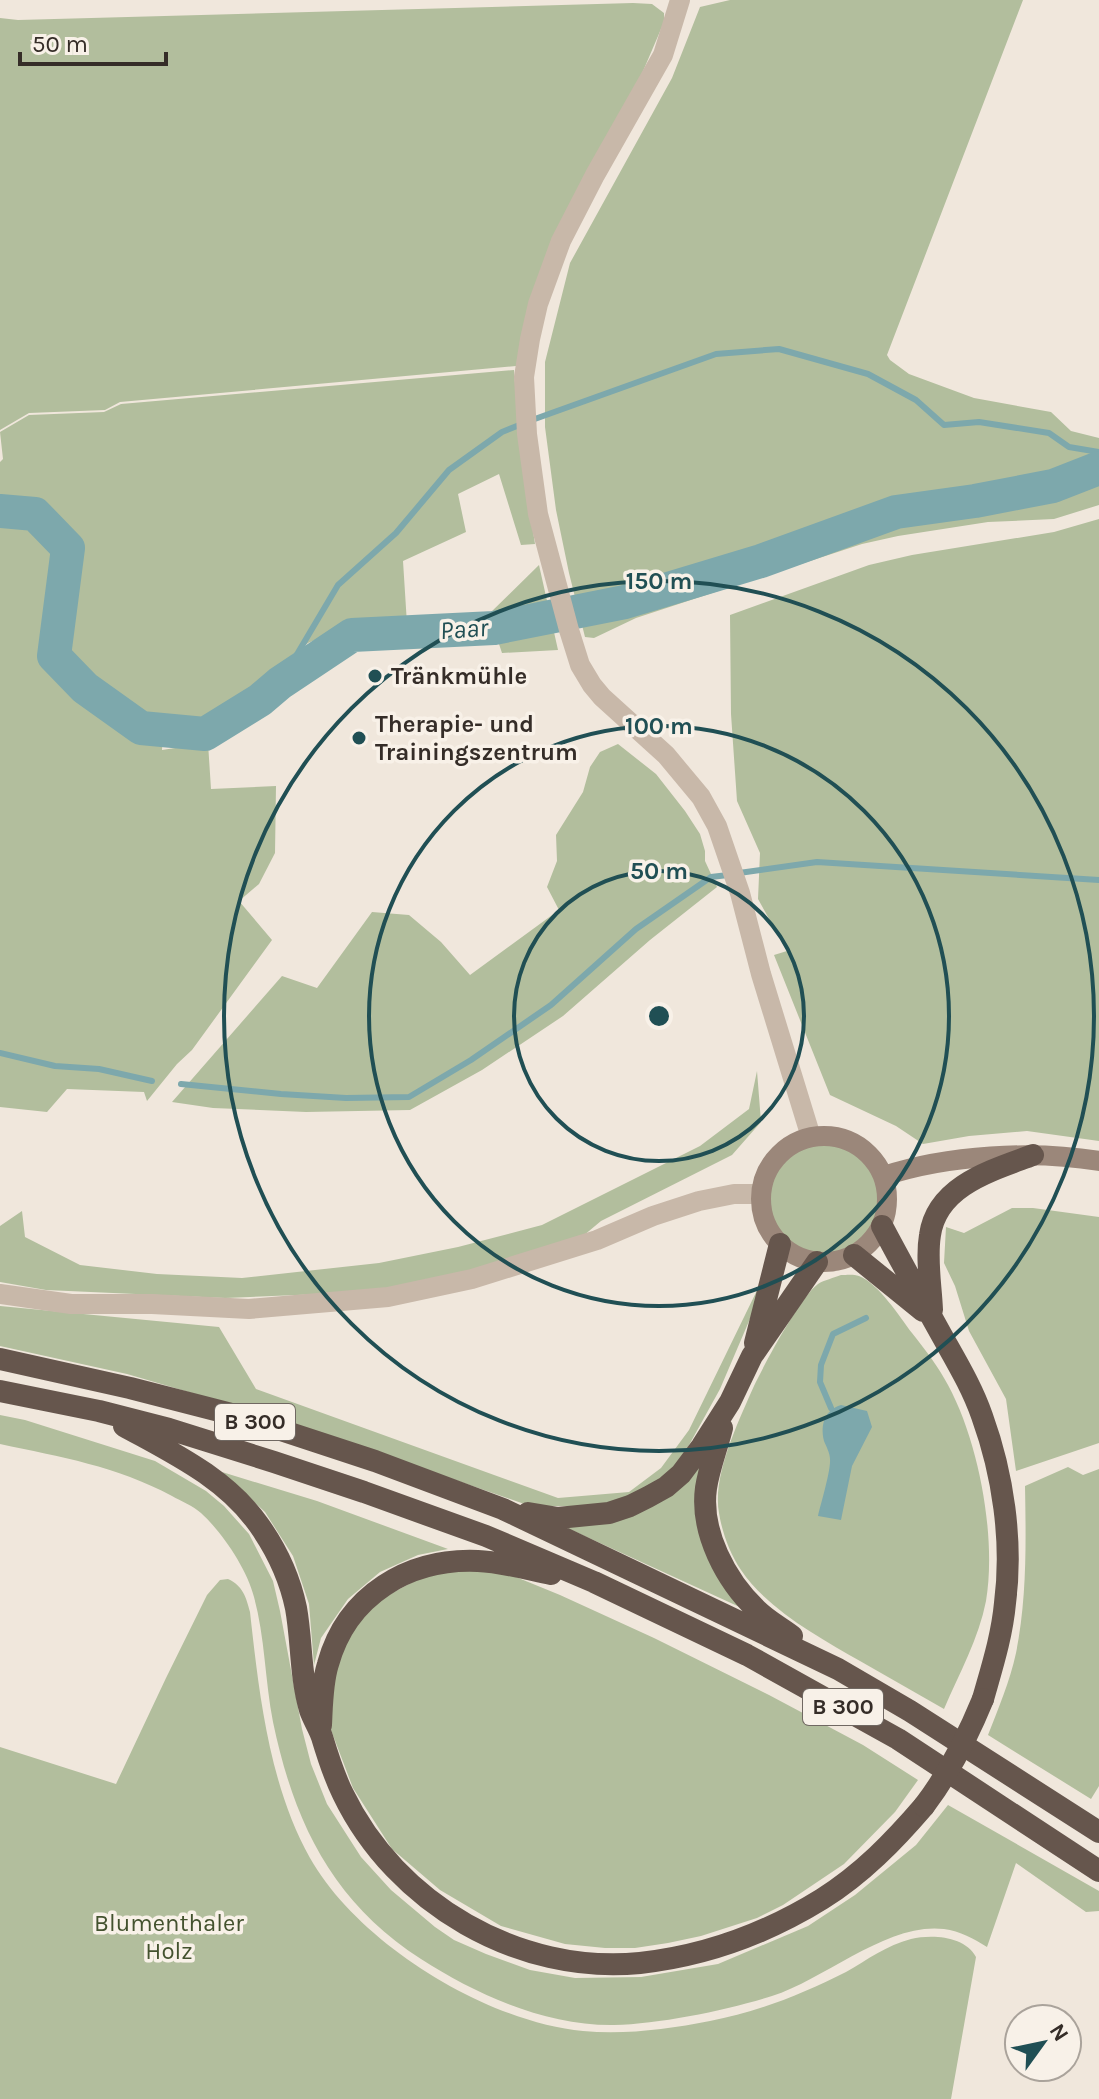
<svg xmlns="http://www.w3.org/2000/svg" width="1099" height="2099" font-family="Karla,sans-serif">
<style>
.green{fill:#b2be9d}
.water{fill:#7da8ac}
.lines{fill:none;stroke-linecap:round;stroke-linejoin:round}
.stream{stroke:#7da8ac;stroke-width:6}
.river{stroke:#7da8ac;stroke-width:34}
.minor{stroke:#c8b8a9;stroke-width:20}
.tertiary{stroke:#c8b8a9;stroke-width:20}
.secondary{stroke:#9b877a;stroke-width:20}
.trunk{stroke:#66564d;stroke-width:22}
.trunk-bridge{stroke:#66564d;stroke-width:22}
.ring{fill:none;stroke:#204f54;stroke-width:4}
.poi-dot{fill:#204f54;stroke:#f8f1e8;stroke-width:3}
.labels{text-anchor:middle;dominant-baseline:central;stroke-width:7;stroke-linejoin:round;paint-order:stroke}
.shield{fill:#f8f1e8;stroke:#706862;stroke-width:2}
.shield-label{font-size:22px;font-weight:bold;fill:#352d28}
.poi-label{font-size:24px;font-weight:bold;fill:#352d28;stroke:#f8f1e8;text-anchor:start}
.park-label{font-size:24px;fill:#43522e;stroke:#f8f1e8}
.water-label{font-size:26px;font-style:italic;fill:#204f54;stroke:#f8f1e8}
.centre{fill:#204f54;stroke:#f8f1e8;stroke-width:4}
.ring-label{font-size:24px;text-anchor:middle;font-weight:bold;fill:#204f54;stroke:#f8f1e8;stroke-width:7;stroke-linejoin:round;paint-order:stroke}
</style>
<rect width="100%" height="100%" fill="#f0e7dc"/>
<path class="green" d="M 730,0 L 1023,0 L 887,355 L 890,360 L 909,374 L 974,398 L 1051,412 L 1071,431 L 1099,438 L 1099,505 L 1054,519 L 988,522 L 898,536 L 862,544 L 636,618 L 594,638 L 585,637 L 569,573 L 556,510 L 545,427 L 545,362 L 570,263 L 672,78 L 700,7 Z
M 633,3 L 652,4 L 664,13 L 664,22 L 632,97 L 532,304 L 516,366 L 120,402 L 105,410 L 29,413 L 0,430 L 0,18 L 18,20 Z
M 514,370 L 519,438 L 535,544 L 521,545 L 499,474 L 458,494 L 466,532 L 403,561 L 407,624 L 357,622 L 308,643 L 233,700 L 205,718 L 163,732 L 162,750 L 208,743 L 211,789 L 276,786 L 275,853 L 259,884 L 239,901 L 272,940 L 192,1050 L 177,1064 L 147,1101 L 144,1092 L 67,1089 L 47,1112 L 0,1107 L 0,462 L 3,459 L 0,432 L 29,415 L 104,412 L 121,404 Z
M 1099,519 L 1099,1141 L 1027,1131 L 969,1136 L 923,1144 L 896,1126 L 830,1095 L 774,955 L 787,951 L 758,899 L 760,853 L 737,801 L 731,714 L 730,615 L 869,565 L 912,555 L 1054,532 Z
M 539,565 L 558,650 L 502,653 L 489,614 Z
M 618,744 L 656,774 L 685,811 L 700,834 L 705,851 L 705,861 L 717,887 L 650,940 L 563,1016 L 482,1070 L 410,1110 L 306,1112 L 213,1108 L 172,1102 L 282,976 L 317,988 L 372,912 L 409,915 L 441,942 L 470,975 L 559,910 L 547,887 L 557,861 L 556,835 L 583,792 L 590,767 L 600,752 Z
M 757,1071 L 761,1122 L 732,1155 L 601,1221 L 583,1236 L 465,1274 L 370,1292 L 225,1298 L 46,1290 L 0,1282 L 0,1226 L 22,1211 L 25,1237 L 80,1265 L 157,1274 L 242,1278 L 379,1263 L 458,1247 L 542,1225 L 700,1146 L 749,1109 Z
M761 1199a63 63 0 1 1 126 0a63 63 0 1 1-126 0Z
M 1012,1208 L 1033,1208 L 1099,1217 L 1099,1443 L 1016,1471 L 1006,1399 L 969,1331 L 955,1286 L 944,1263 L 946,1227 L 964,1233 Z
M 766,1272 L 761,1293 L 720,1389 L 678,1465 L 646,1489 L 612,1506 L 530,1506 L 271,1416 L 127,1374 L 0,1346 L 0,1306 L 219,1327 L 256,1389 L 558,1498 L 629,1492 L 661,1468 L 689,1430 Z
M 841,1275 C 846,1275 854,1274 859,1276 C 879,1284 899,1316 912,1333 C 923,1347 935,1362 944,1378 C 978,1435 997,1536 986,1601 C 979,1638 959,1674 944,1709 C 916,1693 888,1677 860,1661 C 820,1638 767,1609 741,1570 C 730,1554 722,1532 719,1513 C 712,1476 739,1420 754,1386 C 764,1365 800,1297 818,1284 C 824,1280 834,1278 841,1275 Z
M 0,1415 L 25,1420 L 155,1461 L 206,1491 L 224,1506 L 249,1534 L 273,1581 L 280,1611 L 302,1729 L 311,1764 L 327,1804 L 361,1857 L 391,1890 L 435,1927 L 454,1940 L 486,1954 L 530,1970 L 575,1978 L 641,1977 L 718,1964 L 808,1926 L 855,1895 L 916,1845 L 948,1805 L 1099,1891 L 1099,1911 L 1086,1912 L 1016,1863 L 987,1947 C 974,1939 960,1931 944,1929 C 888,1922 825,1979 772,1996 C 728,2010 660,2024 614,2025 C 546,2026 477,1995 421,1959 C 332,1902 294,1822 273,1722 C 265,1681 265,1637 254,1597 C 247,1569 222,1532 201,1513 C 193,1506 181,1501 172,1496 C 116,1466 61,1457 0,1444 Z
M 707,1453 L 697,1485 L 744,1609 L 565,1527 L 614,1521 Z
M 1068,1467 L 1083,1475 L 1099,1469 L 1099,1786 L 1091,1799 L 988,1735 C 998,1709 1010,1681 1016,1653 C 1027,1598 1026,1542 1025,1486 Z
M 222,1472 L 317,1501 L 448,1549 L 418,1555 L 380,1572 L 348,1599 L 321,1638 L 314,1665 L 309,1604 L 293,1556 L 265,1512 Z
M 476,1569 L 506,1573 L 560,1595 L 654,1638 L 769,1695 L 863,1745 L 918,1780 L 895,1812 L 844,1864 L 783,1905 L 757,1918 L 701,1936 L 668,1943 L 635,1948 L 605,1948 L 565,1944 L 501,1926 L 440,1890 L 392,1849 L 353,1788 L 331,1730 L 334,1669 L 349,1631 L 370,1605 L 435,1570 Z
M 228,1579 C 243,1586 246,1597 250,1612 C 259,1693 269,1785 310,1858 C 358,1943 486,2022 583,2031 C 625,2035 669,2029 710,2021 C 757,2012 803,1994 846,1972 C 867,1960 887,1945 911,1939 C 932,1934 965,1936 976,1957 L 951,2099 L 0,2099 L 0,1747 L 116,1784 L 166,1678 L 207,1595 L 220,1580 Z"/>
<path class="water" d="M 841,1405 L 867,1411 L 872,1427 L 852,1466 L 841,1520 L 818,1516 C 821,1503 831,1470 830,1459 C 830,1453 826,1446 824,1441 C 820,1424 825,1410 841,1405 Z"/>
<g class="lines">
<path class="stream" d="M 532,420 L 716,354 L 779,349 L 868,374 L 916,400 L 944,425 L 979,422 L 1049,433 L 1069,447 L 1099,452
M 280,683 L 338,585 L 396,533 L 449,470 L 502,432 L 522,424
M 739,873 L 817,862 L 1099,880
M 0,1053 L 55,1066 L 99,1069 L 152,1081
M 181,1084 L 281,1094 L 346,1098 L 409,1097 L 471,1060 L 551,1005 L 636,929 L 711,877 L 728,875
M 831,1408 L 820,1382 L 821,1365 L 833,1334 L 866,1318"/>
<path class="river" d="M 0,511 L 35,514 L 68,548 L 54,656 L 85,688 L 141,728 L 205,734 L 260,700 L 280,683 L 352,635 L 494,628 L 625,602 L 761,561 L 896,512 L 975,501 L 1053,486 L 1099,468"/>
<path class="minor" d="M 0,1294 L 71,1304 L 152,1304 L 249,1309 L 388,1297 L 472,1279 L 597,1240 L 653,1216 L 699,1201 L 734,1194 L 761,1194"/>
<path class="tertiary" d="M 680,0 L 663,55 L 595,175 L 561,241 L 538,304 L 530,339 L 524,377 L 527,434 L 538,514 L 569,630 L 580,665 L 592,685 L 602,697 L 666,755 L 701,797 L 717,826 L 740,893 L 761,974 L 811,1137"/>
<path class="secondary" d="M761 1199a63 63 0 1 1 126 0a63 63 0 1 1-126 0Z
M 884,1176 C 948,1155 1033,1150 1099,1161"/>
<path class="trunk" d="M 882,1226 C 901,1262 921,1298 941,1334 C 956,1361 972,1387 982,1416 C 1003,1474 1013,1541 1005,1603 C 1002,1636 992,1667 983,1699
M 854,1255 L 923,1311
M 932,1310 C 931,1286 926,1259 930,1235 C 937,1185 993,1170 1033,1155
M 755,1343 L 780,1244
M 0,1359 L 130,1388 L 235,1415 L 375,1461 L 503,1509 L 838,1669 L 910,1711 L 1099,1832
M 0,1391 L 99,1411 L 169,1429 L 274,1462 L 364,1492 L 486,1536 L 594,1582 L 747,1655 L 898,1739 L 1099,1871
M 124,1426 C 173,1453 226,1478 259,1525 C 276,1549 290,1579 296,1608 C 302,1641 300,1676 310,1710 C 313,1719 319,1728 322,1737 C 328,1757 334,1776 343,1794 C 396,1904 519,1975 640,1963 C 704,1956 767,1933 822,1899 C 862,1874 894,1841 924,1806
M 722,1428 C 717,1448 709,1468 706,1488 C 700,1532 726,1581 757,1610 C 767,1620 780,1627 792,1636
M 528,1513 L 558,1518 L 609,1513 L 630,1506 L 648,1497 L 666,1487 L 681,1474 L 702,1446 L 730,1402 L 752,1356 L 817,1262
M 321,1725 C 322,1705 322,1683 328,1664 C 347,1595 409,1558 478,1561 C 502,1562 527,1569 551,1574"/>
<path class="trunk-bridge" d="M 924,1806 C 950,1772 967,1738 983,1699"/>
</g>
<g class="ring">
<circle cx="659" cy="1016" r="145"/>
<circle cx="659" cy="1016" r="290"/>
<circle cx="659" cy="1016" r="435"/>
</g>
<g class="poi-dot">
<circle cx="375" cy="676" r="8"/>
<circle cx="359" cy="738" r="8"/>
</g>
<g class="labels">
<g class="shield">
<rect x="215" y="1404" width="80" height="36" rx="6"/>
<rect x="803" y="1689" width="80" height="36" rx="6"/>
</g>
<g class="shield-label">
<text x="255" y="1422">B 300</text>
<text x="843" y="1707">B 300</text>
</g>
<g class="poi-label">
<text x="391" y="676">Tränkmühle</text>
<text x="375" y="724">Therapie- und<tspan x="375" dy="28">Trainingszentrum</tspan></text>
</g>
<g class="park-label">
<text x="169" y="1923">Blumenthaler<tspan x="169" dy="28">Holz</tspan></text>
</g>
<g class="water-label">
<text transform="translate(464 629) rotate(-4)">Paar</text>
</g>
</g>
<circle cx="659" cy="1016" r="12" class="centre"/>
<g class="ring-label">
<text x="659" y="589">150 m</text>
<text x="659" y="734">100 m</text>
<text x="659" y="879">50 m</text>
</g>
<g transform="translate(1043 2043) rotate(57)"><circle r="38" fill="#f8f1e8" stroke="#aaa39b" stroke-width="2"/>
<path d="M0-6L14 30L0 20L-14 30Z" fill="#204f54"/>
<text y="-12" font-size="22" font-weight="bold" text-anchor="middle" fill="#352d28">N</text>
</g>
<path d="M20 52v12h146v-12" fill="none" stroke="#352d28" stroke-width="4"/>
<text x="32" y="52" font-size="24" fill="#352d28" stroke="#f8f1e8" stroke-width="6" paint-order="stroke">50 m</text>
</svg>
